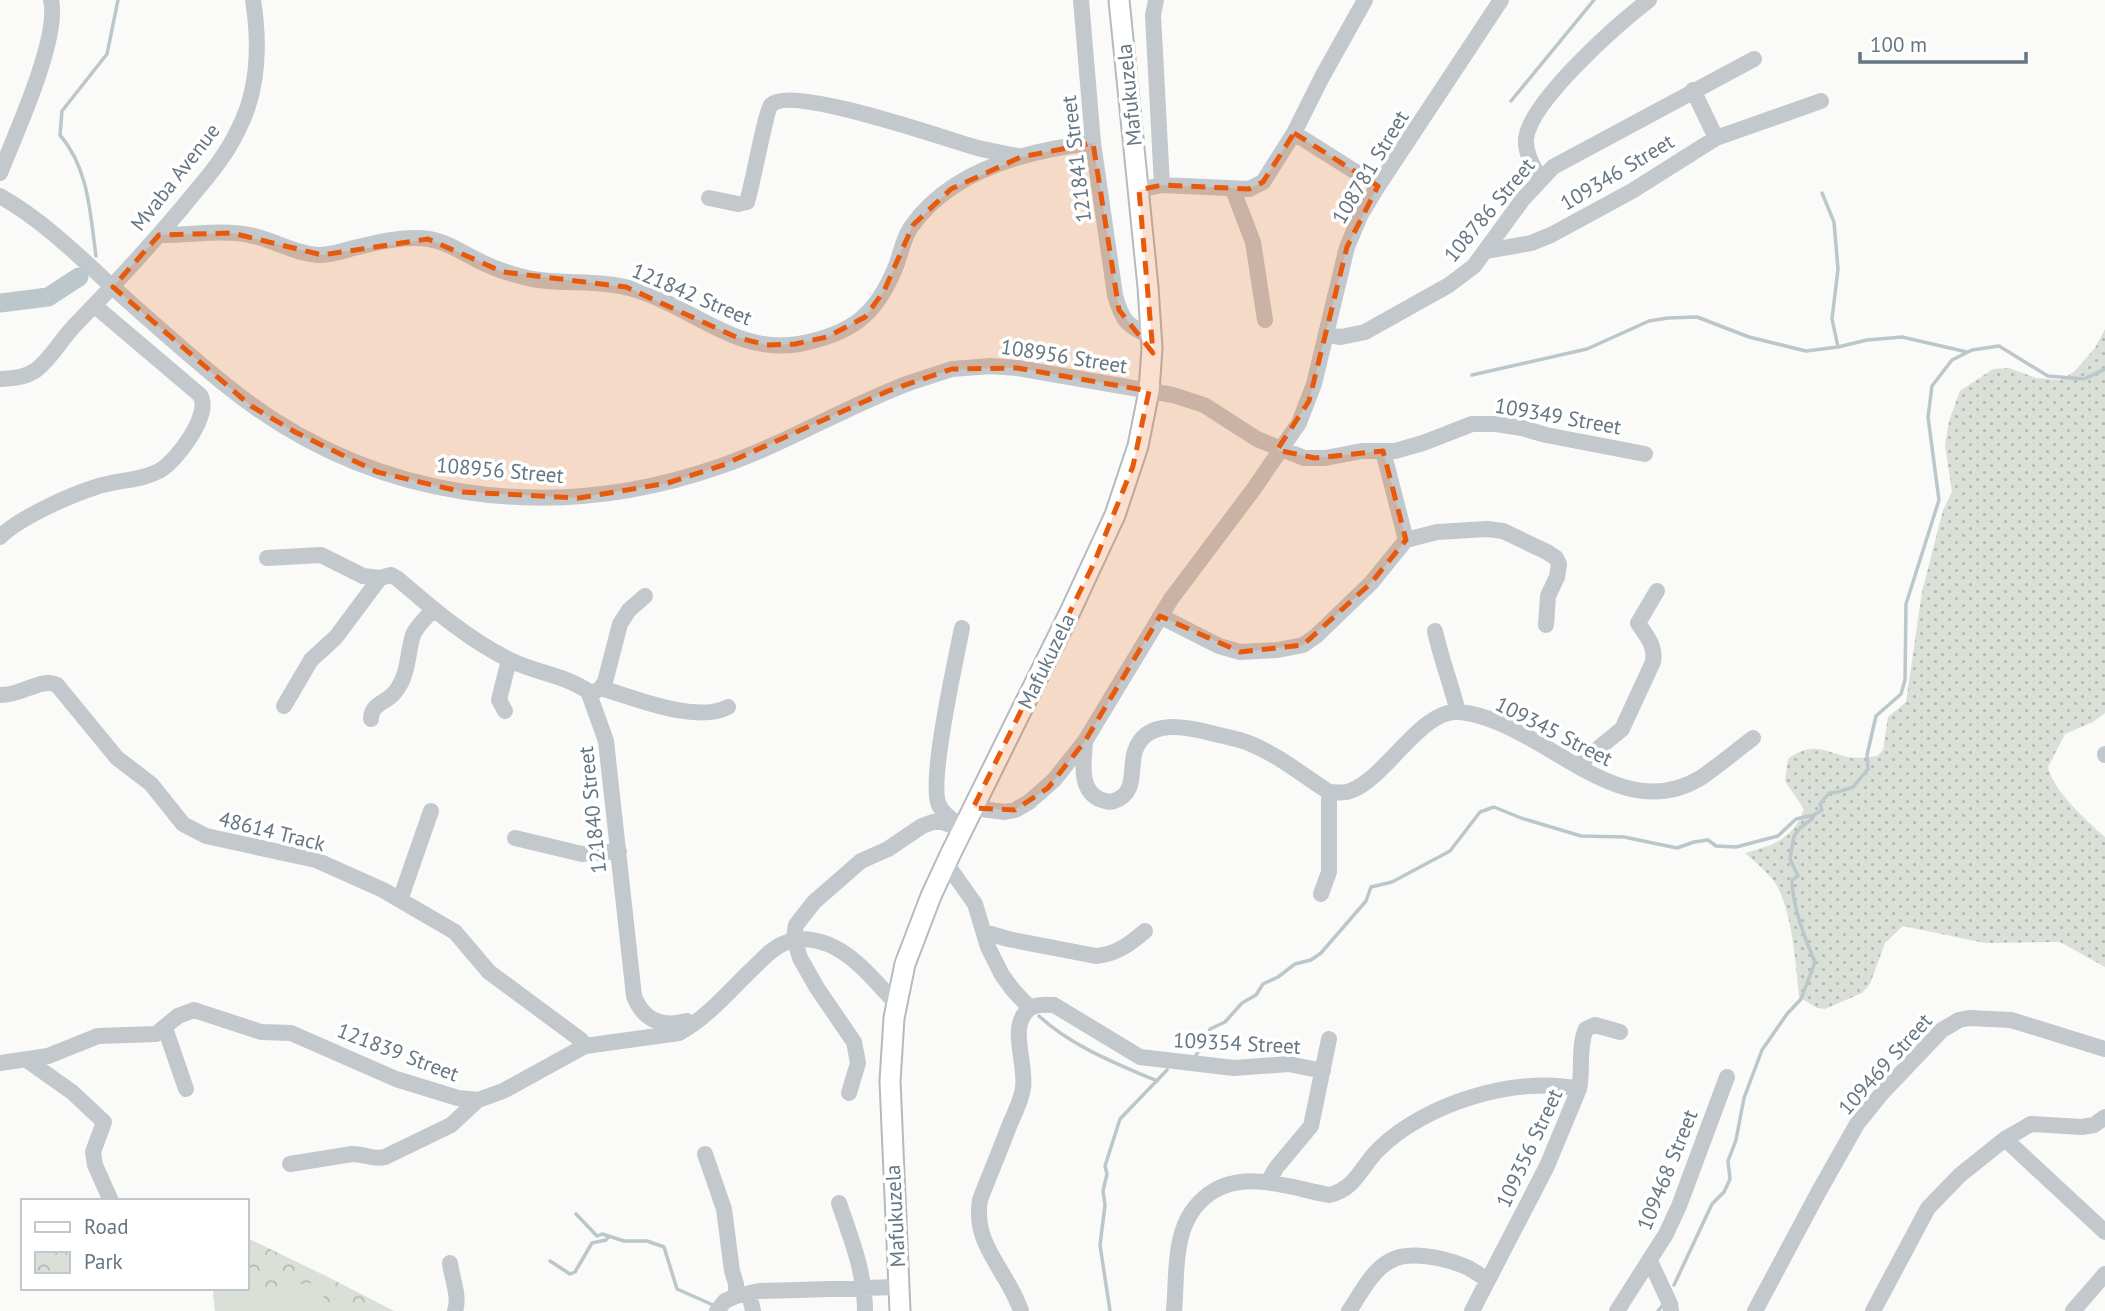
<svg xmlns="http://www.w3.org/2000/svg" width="2105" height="1311" font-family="'PT Sans',sans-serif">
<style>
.grass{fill:url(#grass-dots)}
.park{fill:url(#park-crowns)}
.pitch{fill:#dadfd7}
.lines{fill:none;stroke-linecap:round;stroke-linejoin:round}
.stream{stroke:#bbc7cb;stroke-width:3.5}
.river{stroke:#bbc7cb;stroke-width:19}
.major-casing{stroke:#b5babe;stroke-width:23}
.minor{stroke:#c3c8cc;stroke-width:16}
.major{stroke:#fff;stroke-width:19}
.marked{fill:#e8590c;fill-opacity:0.2;stroke:#e8590c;stroke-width:5;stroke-dasharray:14 9;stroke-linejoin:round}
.labels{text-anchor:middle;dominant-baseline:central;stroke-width:7;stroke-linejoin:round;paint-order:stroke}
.street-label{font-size:21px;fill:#657683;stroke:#fff}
</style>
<defs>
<pattern id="grass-dots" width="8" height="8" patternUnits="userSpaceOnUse" patternTransform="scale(1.75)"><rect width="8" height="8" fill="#dadfd7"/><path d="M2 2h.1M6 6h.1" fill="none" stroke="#b4b9b4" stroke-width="1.8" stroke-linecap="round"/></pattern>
<pattern id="park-crowns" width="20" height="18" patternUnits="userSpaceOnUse" patternTransform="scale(1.75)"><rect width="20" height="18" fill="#dadfd7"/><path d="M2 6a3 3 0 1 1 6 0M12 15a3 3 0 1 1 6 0" fill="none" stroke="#b4b9b4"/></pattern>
</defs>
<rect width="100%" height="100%" fill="#fafaf8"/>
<path class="grass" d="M 2105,329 L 2105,713 L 2093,722 L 2065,734 L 2048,767 C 2054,792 2086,820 2105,837 L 2105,967 L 2060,942 L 1985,943 L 1903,926 L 1885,943 L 1870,984 L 1862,993 L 1825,1009 L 1817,1008 L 1799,997 C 1796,966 1792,905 1773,880 C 1765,870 1754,861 1745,853 C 1774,845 1793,839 1804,809 L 1785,781 L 1788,759 C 1813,741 1822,751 1848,757 C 1857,759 1868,757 1877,756 L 1883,750 L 1888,717 L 1906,702 L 1922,592 L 1943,510 L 1952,492 L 1945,445 L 1949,421 L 1960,391 L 1993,369 L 2009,368 L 2036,378 L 2060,380 L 2074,372 L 2095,348 Z"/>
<path class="park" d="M 247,1238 L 324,1275 L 394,1311 L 215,1311 L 213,1288 L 247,1288 Z"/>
<path class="pitch" d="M 322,1282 L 325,1311 L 215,1311 L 213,1294 Z"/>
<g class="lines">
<path class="stream" d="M 1511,101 L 1594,0
M 1822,193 L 1834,222 L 1838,269 L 1832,319 L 1838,347
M 96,256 C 90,213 89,169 60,135 L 62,111 L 107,54 L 118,0
M 1472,375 L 1587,349 L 1649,321 L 1668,318 L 1697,317 L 1749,337 L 1806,351 L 1838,347 L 1867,340 L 1902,337 L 1967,352
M 1039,1016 C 1071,1046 1117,1064 1157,1081
M 1196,1055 L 1208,1040 L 1210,1029 L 1225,1022 L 1242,1003 L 1256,995 L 1263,984 L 1278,977 L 1295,964 L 1311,960 L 1321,953 L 1366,901 L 1371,887 L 1392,882 L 1450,851 L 1480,812 L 1494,807 L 1521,818 L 1581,836 L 1624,837 L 1677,848 L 1694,842 L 1708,840 L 1716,846 L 1736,847 L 1778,836 L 1796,819 L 1814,815
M 576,1214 L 597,1236 L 602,1234 L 624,1241 L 647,1241 L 664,1247 L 677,1289 L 713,1305
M 550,1261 L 570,1274 L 575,1272 L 592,1243 L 606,1240 L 609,1236
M 1674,1285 L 1712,1204 L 1724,1192 L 1730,1179 L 1728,1161 L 1736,1140 L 1744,1098 L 1762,1050 L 1787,1014 L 1801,999 L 1815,962 C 1805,940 1792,904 1792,880 L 1798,876 L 1790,859 L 1794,836 L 1800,828 L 1812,819 L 1814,815 L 1822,810 L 1820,804 L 1829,793 L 1838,792 L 1853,787 L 1868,769 L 1867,755 L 1876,716 L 1901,694 L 1905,680 L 1906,604 L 1939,500 L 1928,417 L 1932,386 L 1952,360 L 1972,350 L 1999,346 L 2048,376 L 2084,379 L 2105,369
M 1110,1311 L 1100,1245 L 1105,1205 L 1103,1191 L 1107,1174 L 1105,1166 L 1120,1119 L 1167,1070
M 1658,1311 L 1664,1304"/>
<path class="river" d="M 0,303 L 48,297 L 79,277"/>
<defs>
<path id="major" d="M 900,1311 L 890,1081 L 894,1018 L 905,964 L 931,896 L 950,855 L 1070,612 L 1115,515 L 1138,446 L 1149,391 L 1152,348 L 1148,287 L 1119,0"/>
</defs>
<use href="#major" class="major-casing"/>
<path class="minor" d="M 1081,0 L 1093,143 L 1115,295 C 1122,321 1127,326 1152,337
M 1156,0 L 1153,15 L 1162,185
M 1365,0 L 1322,77 L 1294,133 L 1378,186
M 1716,138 L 1821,101
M 0,173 C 15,135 60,38 51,0
M 1540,179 C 1534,167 1525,154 1526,139 C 1530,101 1618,24 1649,0
M 1139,190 L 1162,185 L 1249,189 L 1263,182 L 1294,133
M 1233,190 L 1253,242 L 1265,320
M 0,196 C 39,218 74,251 107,282 C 146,317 186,353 227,386 C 369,501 550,526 721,466 C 785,444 845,407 909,383 L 952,369 L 991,366 L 1017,368 L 1173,395 L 1204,405 L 1257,439 L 1304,458 L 1325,458 L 1362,451 L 1395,451 L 1423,443 L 1472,424 L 1496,424 L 1522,428 L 1546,435 L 1645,454
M 709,198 L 738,204 L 747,202 C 752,187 766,110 771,105 C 791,85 940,137 971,146 C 987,151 1002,153 1018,156
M 159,235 C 188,236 220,229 249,235 C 272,239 295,254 319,255 C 330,255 340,252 350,249 C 374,243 405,235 429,239 C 446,242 462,252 477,260 C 495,269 513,275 532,279 C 567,285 602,279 636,290 C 692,307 737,355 799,344 C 851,334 876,316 896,266 C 901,253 903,239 911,227 C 951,170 1028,150 1093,143
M 1487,251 L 1531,243 L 1551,235 L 1632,191 L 1716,138 L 1693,90
M 1327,335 L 1341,337 L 1365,332 L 1449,285 L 1474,266 L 1523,199 L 1553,167 L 1754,59
M 0,379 C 12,378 25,378 36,370 C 52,358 63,336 78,322 C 114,285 149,247 182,208 C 202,183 224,160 238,130 C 259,90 260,44 253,0
M 1383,451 L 1406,540 L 1437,532 L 1487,529 L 1503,531 L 1547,552 L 1556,558 L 1559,564 L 1557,577 L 1548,596 L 1546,625
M 0,537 C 19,518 70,495 96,487 C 116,480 140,481 159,471 C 177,461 212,414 200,395 L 95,306
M 267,558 L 321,555 L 363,576 L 380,578
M 1160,616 L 1219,646 L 1240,652 L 1278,650 L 1303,645 L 1316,636 L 1371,583 L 1406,540
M 1435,631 C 1441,659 1451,684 1458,712
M 601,688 L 605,682 L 620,624 L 629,610 L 645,596
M 591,694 L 601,688 C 635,698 696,724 728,707
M 0,695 C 21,696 41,677 57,685 L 117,758 L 151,784 L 183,824 L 206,836 L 316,860 L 383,890 L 455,932 L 489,972 L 581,1040 L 585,1046
M 284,706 L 311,660 L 336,637 L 380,578 L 391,575 L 398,579 C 433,609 470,641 512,661 C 537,673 564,675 588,691 L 606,741 L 634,996 C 643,1020 662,1028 687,1021
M 505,711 L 499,700 L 509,660
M 371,719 C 371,703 387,703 395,692 C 409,675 407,654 413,635 C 417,625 427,618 433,609
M 1085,741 C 1084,761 1078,788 1099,799 C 1105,801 1109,803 1114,801 C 1138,793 1129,769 1135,751 C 1147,716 1190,728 1215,734 C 1227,737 1240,739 1251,744 C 1278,755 1304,776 1329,792 C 1336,792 1343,794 1350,791 C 1386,779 1421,708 1460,712 C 1487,715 1512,728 1535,741 C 1586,770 1642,815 1702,777 C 1719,765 1736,751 1753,738
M 2105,754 L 2105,755
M 1578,765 L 1622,729 L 1653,662 C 1656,645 1646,636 1638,623 L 1657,591
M 973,808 L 1005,812 L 1015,810 L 1029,802 L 1054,780 L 1085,741 L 1171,599 L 1253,490 L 1299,423 L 1314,384 L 1347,247 L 1361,214 L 1378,186 L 1501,0
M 958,825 C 952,819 942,813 939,805 C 928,782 956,659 962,628
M 515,838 L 582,854 L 619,851
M 946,863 L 975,904 L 988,947 L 1002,975 L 1013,990 L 1030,1008
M 1321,894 L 1329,872 L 1329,792
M 400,900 L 431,811
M 984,932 L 1008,939 L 1096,956 C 1117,954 1130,944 1145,931
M 165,1028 L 186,1089
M 28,1061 L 72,1092 L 104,1122 L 93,1152 L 95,1165 L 111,1201
M 0,1063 L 48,1056 L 98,1036 L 156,1034 L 178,1016 L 194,1010 L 261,1032 L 291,1033 L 396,1079 L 458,1098 L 478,1100 L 503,1091 L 585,1046 L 679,1033 C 705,1019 727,994 748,973 C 759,963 771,948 785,943 C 804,935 825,941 841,951 C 862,964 879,986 896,1003
M 849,1093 L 858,1063 L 854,1042 L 817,988 L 800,958 L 794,938 L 796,925 L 814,902 L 861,861 L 888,849 L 922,826 L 933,822 L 942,822 L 962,829
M 2005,1139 L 2105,1232
M 705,1154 L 724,1209 L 732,1271 L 736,1284 L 736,1296
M 290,1164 L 352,1154 C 364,1154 374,1160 385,1157 L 451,1125 L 478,1100
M 1268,1182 L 1276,1168 L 1311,1126 L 1329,1039
M 839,1203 C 851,1239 865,1272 865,1311
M 1650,1261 L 1670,1304 L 1671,1311
M 450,1263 C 452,1279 460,1297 455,1311
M 749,1293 L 753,1311
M 717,1311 L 725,1301 L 736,1296 L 759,1291 L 898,1287
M 1021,1311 C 1008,1271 972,1245 980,1200 C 989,1176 999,1153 1008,1129 C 1013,1116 1021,1102 1023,1088 C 1026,1067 1013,1035 1022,1018 C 1028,1004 1041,1004 1054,1005 L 1140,1057 L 1234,1068 L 1289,1064 L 1323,1071
M 1174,1311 C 1176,1290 1175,1267 1179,1246 C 1182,1228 1190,1210 1204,1198 C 1239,1167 1287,1187 1329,1195 C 1356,1189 1361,1166 1379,1149 C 1424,1104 1516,1075 1579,1089
M 1349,1311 C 1360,1295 1372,1270 1390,1261 C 1409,1250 1445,1258 1464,1266 C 1472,1269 1480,1275 1487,1280
M 1472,1311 L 1547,1166 L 1579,1089 C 1583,1071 1578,1046 1586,1029 L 1595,1025 L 1620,1032
M 1617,1311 L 1666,1234 L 1679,1206 L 1727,1077
M 1755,1311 L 1818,1193 L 1857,1124 L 1882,1093 L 1942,1030 L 1959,1020 L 1969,1018 L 2011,1020 L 2105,1049
M 1873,1311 L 1928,1208 L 1960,1175 L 2005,1139 L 2031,1124 L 2082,1127 L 2094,1125 L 2105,1117
M 2073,1311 L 2105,1274"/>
<use href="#major" class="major"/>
</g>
<path class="marked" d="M 1294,133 L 1378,186 L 1347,247 L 1309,401 L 1277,450 L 1315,458 L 1383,451 L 1406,540 L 1371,583 L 1303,645 L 1240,652 L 1160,616 L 1085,741 L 1048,788 L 1015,810 L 973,808 L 1094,563 L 1133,466 L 1149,391 L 1017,368 L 952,369 L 888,391 L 723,465 L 668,483 L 579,498 L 463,492 L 377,472 L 295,432 L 251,406 L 113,287 L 159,235 L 232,233 L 322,255 L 428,239 L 503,272 L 626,287 L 736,337 L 766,345 L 795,344 L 827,337 L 865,317 L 884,291 L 913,225 L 951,189 L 1021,157 L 1093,143 L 1119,310 L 1153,353 L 1139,190 L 1162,185 L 1249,189 L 1263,182 Z"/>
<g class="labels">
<g class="street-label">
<text transform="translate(1129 95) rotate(-96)">Mafukuzela</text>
<text transform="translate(1076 159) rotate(-97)">121841 Street</text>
<text transform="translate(1370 167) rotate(-59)">108781 Street</text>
<text transform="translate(1617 172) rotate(-31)">109346 Street</text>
<text transform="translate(175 177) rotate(-52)">Mvaba Avenue</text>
<text transform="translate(1489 210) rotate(-50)">108786 Street</text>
<text transform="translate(692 294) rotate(23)">121842 Street</text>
<text transform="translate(1064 356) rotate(9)">108956 Street</text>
<text transform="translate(1558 416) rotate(10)">109349 Street</text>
<text transform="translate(500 470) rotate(5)">108956 Street</text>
<text transform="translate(1046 661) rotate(-64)">Mafukuzela</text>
<text transform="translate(1554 731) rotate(27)">109345 Street</text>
<text transform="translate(592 810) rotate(-96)">121840 Street</text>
<text transform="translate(272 831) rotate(14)">48614 Track</text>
<text transform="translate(1237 1043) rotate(3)">109354 Street</text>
<text transform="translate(398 1052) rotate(21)">121839 Street</text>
<text transform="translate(1885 1064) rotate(-48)">109469 Street</text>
<text transform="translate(1529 1148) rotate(-65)">109356 Street</text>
<text transform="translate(1667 1170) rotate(-68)">109468 Street</text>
<text transform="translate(895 1216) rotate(-93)">Mafukuzela</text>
</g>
</g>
<rect x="21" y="1199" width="228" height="91" fill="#ffffff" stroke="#c1c8cd" stroke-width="2"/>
<rect x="35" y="1222" width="35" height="10" fill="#ffffff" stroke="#c1c8cd" stroke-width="2"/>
<text x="84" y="1234" font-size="21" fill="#657683">Road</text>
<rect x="35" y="1252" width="35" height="21" fill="url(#park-crowns)" stroke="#c1c8cd" stroke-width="2"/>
<text x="84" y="1269" font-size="21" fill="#657683">Park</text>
<path d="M1860 52v10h166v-10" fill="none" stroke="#657683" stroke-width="3.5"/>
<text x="1870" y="52" font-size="21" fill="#657683" stroke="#ffffff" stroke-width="5" paint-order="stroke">100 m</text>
</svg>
